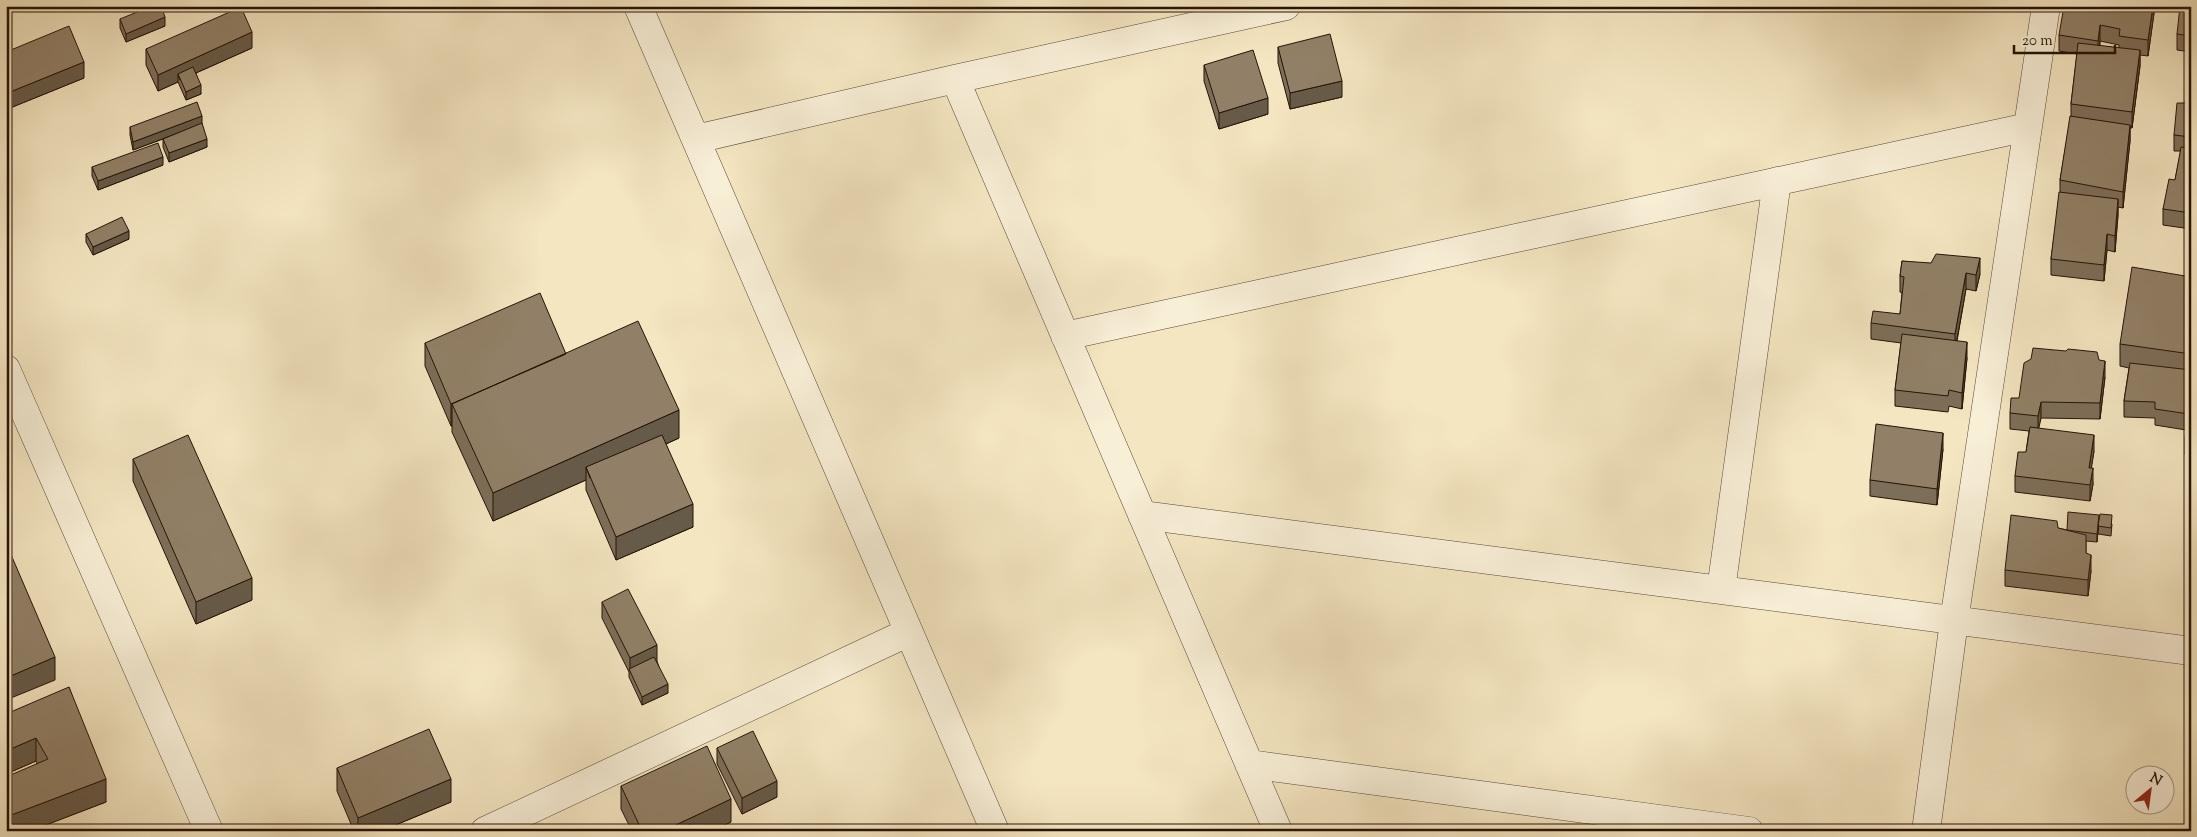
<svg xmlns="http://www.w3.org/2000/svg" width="2197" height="837" font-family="'Sorts Mill Goudy',serif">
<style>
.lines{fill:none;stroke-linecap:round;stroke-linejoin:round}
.minor-casing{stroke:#594734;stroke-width:29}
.minor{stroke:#f8efd7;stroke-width:28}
.wall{fill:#7d6e59;stroke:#251205;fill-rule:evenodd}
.shaded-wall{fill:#665a48;stroke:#251205}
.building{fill:#918067;stroke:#251205}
</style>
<rect width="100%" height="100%" fill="#f4e6c1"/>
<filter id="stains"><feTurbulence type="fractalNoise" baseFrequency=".004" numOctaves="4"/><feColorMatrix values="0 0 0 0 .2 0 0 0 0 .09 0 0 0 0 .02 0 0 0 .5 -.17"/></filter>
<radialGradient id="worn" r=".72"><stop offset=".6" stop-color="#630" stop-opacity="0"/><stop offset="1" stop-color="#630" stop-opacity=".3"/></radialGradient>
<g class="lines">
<defs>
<path id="minor" d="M 638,6 L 995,831
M 955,79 L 1278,831
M 696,139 L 955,79 L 1286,6
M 1065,336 L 2028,127
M 6,369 L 209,831
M 1142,515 L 2191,651
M 1721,590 L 1777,181
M 1249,764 L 1749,831
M 485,831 L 909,632
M 1926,831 L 1954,621 L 2046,6"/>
</defs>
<use href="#minor" class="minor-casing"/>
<use href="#minor" class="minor"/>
</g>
<path class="wall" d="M 2155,6 L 2148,56 L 2140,55 L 2140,66 L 2132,128 L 2130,128 L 2130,141 L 2123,208 L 2118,207 L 2118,215 L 2115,252 L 2107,250 L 2104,281 L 2051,275 L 2051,259 L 2060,192 L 2060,180 L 2071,116 L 2071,104 L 2077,54 L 2059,51 L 2059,35 ZM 2100,41 L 2119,45 L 2119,48 L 2100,46 Z
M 2191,6 L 2191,52 L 2177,50 L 2177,34 Z
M 120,19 L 165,26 L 126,42 L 120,28 Z
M 1278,47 L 1342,97 L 1290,109 L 1278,63 Z
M 252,48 L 196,73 L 201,94 L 186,100 L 178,82 L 158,91 L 146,65 L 146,49 Z
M 6,52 L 84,78 L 10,108 L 6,98 Z
M 1204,65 L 1268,114 L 1219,129 L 1204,81 Z
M 2191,71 L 2191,229 L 2163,225 L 2163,209 L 2175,180 L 2181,151 L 2174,151 L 2174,135 L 2185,103 Z
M 202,124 L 207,147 L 169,162 L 163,147 L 163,139 L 133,150 L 130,135 L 130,127 Z
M 163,165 L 98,190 L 92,176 L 92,167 Z
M 86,234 L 129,239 L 93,255 L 86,242 Z
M 1902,261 L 1980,274 L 1976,291 L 1966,289 L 1957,341 L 1967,358 L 1962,409 L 1949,406 L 1948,412 L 1895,406 L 1895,390 L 1901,343 L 1871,339 L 1871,323 L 1900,314 L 1902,293 L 1900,292 L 1900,276 Z
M 2191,277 L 2191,456 L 2185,455 L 2185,439 L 2186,430 L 2155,425 L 2155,418 L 2124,417 L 2124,401 L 2129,368 L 2120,366 L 2120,344 Z
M 425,343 L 566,354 L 679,438 L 666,444 L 693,527 L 616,560 L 586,490 L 586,480 L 493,521 L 452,432 L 452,426 L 451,426 L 425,366 Z
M 2105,377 L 2100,419 L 2041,418 L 2038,428 L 2094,451 L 2091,468 L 2093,484 L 2090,501 L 2015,492 L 2015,476 L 2026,452 L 2029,431 L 2010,429 L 2010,413 L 2019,398 Z
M 1943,449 L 1937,505 L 1870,496 L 1870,480 Z
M 133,459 L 252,600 L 196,624 L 133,481 Z
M 2099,524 L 2112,524 L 2111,536 L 2098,534 L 2098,526 L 2097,542 L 2086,541 L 2086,553 L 2091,571 L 2088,596 L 2005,586 L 2005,570 L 2058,528 L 2067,530 Z
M 602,602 L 657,661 L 668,693 L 642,705 L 629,677 L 629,672 L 602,618 Z
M 69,687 L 106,802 L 30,831 L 6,831 L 37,763 L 36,761 L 6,774 Z
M 717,748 L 777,797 L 742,814 L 717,764 Z
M 337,768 L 451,802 L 381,831 L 354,831 L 337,791 Z
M 621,786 L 731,822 L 712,831 L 632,831 L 621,809 Z"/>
<path class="shaded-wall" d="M 126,6 L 136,6 L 126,10 Z
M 2153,6 L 2155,6 L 2148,56 L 2148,40 Z
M 165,17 L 165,26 L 126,42 L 126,34 Z
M 2100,25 L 2100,41 L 2098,57 L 2098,41 Z
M 252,32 L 252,48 L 180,80 L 178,74 L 178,82 L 158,91 L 158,75 Z
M 2140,50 L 2140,66 L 2132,128 L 2132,112 Z
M 84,62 L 84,78 L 10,108 L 10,92 Z
M 1342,81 L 1342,97 L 1290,109 L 1290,93 Z
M 201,85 L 201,94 L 186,100 L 186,92 Z
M 1268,98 L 1268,114 L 1219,129 L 1219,113 Z
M 202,116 L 202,124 L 133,150 L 133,142 Z
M 2130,125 L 2130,141 L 2123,208 L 2123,192 Z
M 207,139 L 207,147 L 169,162 L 169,153 Z
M 163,157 L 163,165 L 98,190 L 98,181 Z
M 2118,199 L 2118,215 L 2115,252 L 2115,236 Z
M 129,231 L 129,239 L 93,255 L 93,247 Z
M 2107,234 L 2107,250 L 2104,281 L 2104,265 Z
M 1980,258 L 1980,274 L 1976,291 L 1976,275 Z
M 1966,273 L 1966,289 L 1955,350 L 1955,334 Z
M 1967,342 L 1967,358 L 1962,409 L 1962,393 Z
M 566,354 L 452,404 L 452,426 L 451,426 L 451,404 Z
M 2105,361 L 2105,377 L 2100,419 L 2100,403 Z
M 2041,402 L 2041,418 L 2038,432 L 2038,416 Z
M 679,410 L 679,438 L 590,478 L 586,467 L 586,480 L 493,521 L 493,493 Z
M 1943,433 L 1943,449 L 1937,505 L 1937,489 Z
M 2094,435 L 2094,451 L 2089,484 L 2089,468 Z
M 2093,468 L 2093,484 L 2090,501 L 2090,485 Z
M 693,504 L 693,527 L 616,560 L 616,537 Z
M 2099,515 L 2099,523 L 2097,542 L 2097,534 Z
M 2091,555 L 2091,571 L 2088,596 L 2088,580 Z
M 252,578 L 252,600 L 196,624 L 196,602 Z
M 657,645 L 657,661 L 631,673 L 630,671 L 630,658 Z
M 55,657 L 55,680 L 6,700 L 6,678 Z
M 668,684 L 668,693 L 642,705 L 642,697 Z
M 36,738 L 36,761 L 6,774 L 6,751 Z
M 106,779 L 106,802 L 30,831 L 6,831 L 6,817 Z
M 451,779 L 451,802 L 381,831 L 358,831 L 358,818 Z
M 777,781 L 777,797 L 742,814 L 742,798 Z
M 731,799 L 731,822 L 712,831 L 663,831 Z"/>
<path class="building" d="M 152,6 L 161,6 L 165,17 L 126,34 L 120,19 Z
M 2064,6 L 2074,6 L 2089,9 L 2089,6 L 2153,6 L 2148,40 L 2119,36 L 2120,29 L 2100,25 L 2098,41 L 2059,35 Z
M 2180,6 L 2191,6 L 2191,36 L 2177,34 Z
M 241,7 L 252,32 L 158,75 L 146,49 Z
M 69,26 L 84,62 L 10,92 L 6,82 L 6,52 Z
M 1330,34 L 1342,81 L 1290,93 L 1278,47 Z
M 2078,43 L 2140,50 L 2132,112 L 2071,104 Z
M 1253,50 L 1268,98 L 1219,113 L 1204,65 Z
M 193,67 L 201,85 L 186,92 L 178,74 Z
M 2189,71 L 2191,71 L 2191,137 L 2174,135 L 2177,103 L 2185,103 Z
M 197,102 L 202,116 L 133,142 L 130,127 Z
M 2070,116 L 2130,125 L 2123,192 L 2060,180 Z
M 202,123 L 207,139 L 169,153 L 163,139 Z
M 158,143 L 163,157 L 98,181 L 92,167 Z
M 2181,147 L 2191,148 L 2191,213 L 2163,209 L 2169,179 L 2175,180 Z
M 2059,192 L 2118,199 L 2115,236 L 2107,234 L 2104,265 L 2051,259 Z
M 122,217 L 129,231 L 93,247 L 86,234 Z
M 1936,254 L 1980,258 L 1976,275 L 1966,273 L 1955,334 L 1871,323 L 1873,311 L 1900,314 L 1904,277 L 1900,276 L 1902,261 L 1931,263 Z
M 2132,267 L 2191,277 L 2191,354 L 2120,344 Z
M 540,293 L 566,354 L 451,404 L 425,343 Z
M 638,321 L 679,410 L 493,493 L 452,404 Z
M 1902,334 L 1967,342 L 1962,393 L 1949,390 L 1948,396 L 1895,390 Z
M 2033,348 L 2066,351 L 2068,349 L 2097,352 L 2099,360 L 2105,361 L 2100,403 L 2041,402 L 2038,416 L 2010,413 L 2011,398 L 2019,398 L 2024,363 L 2031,359 Z
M 2130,363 L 2191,370 L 2191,440 L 2185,439 L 2189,414 L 2155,409 L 2155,402 L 2124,401 Z
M 1876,424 L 1943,433 L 1937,489 L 1870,480 Z
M 2030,427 L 2094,435 L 2089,468 L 2093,468 L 2090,485 L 2015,476 L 2018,452 L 2026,452 Z
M 188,435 L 252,578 L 196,602 L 133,459 Z
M 662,435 L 693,504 L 616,537 L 586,467 Z
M 2068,512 L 2099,515 L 2097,534 L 2067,530 Z
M 2100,514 L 2112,515 L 2111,528 L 2098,526 Z
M 2011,515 L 2057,521 L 2058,528 L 2086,535 L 2086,553 L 2091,555 L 2088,580 L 2005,570 Z
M 6,543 L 55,657 L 6,678 Z
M 628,589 L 657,645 L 630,658 L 602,602 Z
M 654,657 L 668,684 L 642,697 L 629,669 Z
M 69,687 L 106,779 L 6,817 L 6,777 L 48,759 L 36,738 L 6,751 L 6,714 Z
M 429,729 L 451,779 L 358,818 L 337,768 Z
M 753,731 L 777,781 L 742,798 L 717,748 Z
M 707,746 L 731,799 L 663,831 L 642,831 L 621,786 Z
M 691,824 L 694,831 L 677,831 Z"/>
<rect width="2197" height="837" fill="none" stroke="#f4e6c1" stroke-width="25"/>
<rect x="8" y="8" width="2182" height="822" fill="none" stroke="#251205" stroke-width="2.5"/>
<rect x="12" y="12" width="2172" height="812" fill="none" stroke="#251205"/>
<g transform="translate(2150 790) rotate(29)"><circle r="24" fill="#f8efd7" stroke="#a49783"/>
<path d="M0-4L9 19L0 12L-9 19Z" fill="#8f2418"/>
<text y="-8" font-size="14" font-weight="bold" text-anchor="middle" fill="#251205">N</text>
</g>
<path d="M2014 45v8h101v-8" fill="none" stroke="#251205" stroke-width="2.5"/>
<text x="2022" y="45" font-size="15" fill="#251205" stroke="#f8efd7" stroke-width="4" paint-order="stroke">20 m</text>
<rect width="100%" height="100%" filter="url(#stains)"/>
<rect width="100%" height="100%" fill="url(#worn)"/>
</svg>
